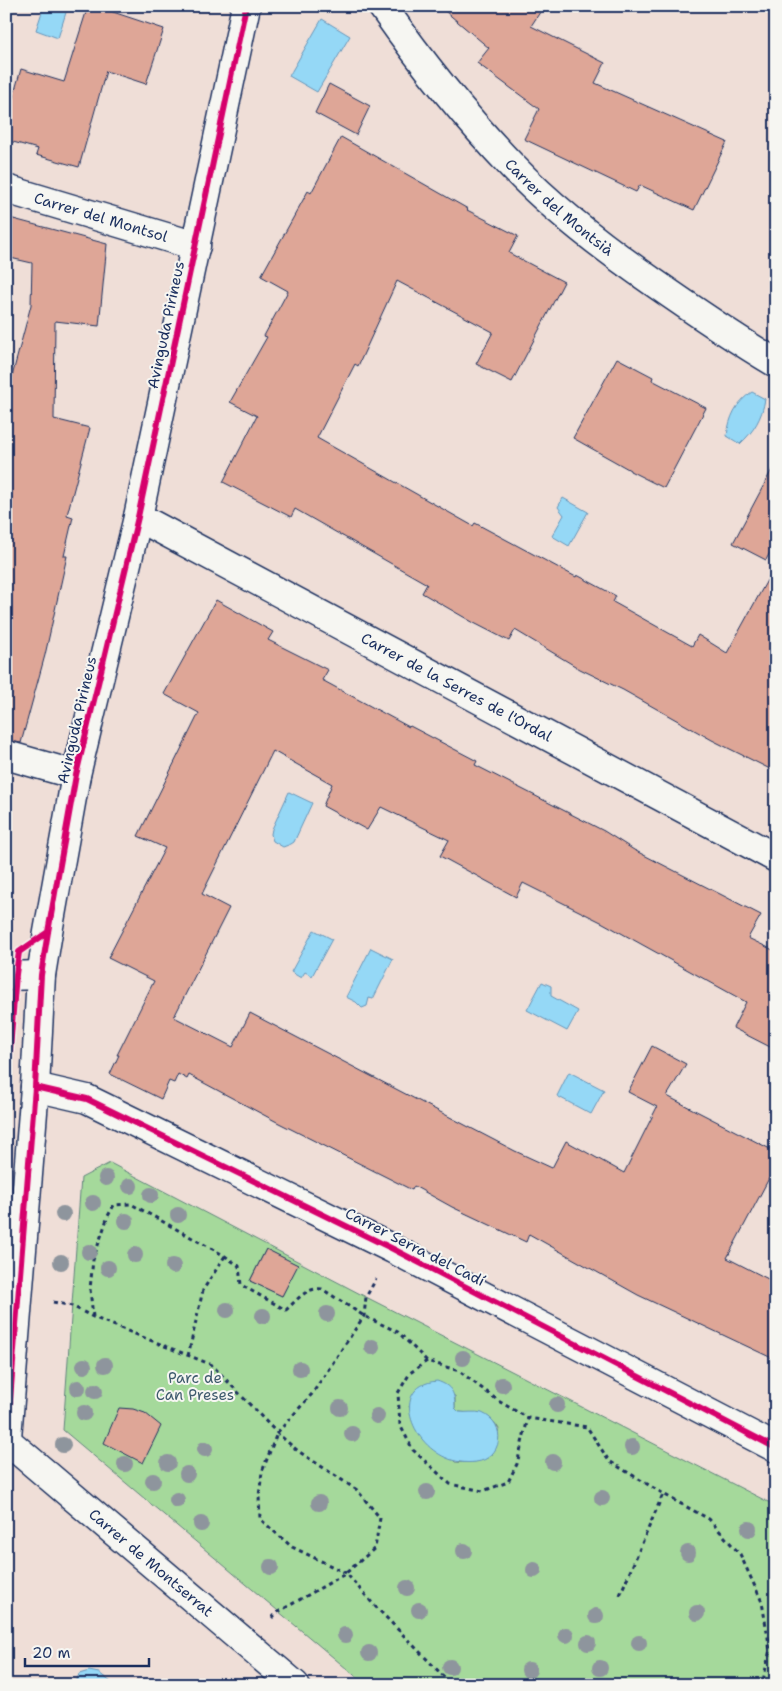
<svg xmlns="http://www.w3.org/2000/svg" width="782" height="1691" font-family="'Shantell Sans',sans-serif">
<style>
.green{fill:#a5d99b;stroke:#60847c;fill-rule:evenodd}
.water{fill:#95d8f6;stroke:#6494b9}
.building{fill:#dea697;stroke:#1b2f5e}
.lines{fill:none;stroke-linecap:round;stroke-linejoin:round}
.street-casing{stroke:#1b2f5e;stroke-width:31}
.path{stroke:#1b2f5e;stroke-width:3;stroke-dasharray:4 4;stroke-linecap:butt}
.street{stroke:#f6f6f2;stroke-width:28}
.cycleway-casing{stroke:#f6f6f2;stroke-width:9}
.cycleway{stroke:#d6006c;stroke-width:6}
.tree{fill:#8e959d}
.labels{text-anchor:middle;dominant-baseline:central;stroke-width:4;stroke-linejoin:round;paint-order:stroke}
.street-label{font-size:15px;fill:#1b2f5e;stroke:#f6f6f2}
.park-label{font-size:15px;fill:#3e5a6d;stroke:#f6f6f2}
</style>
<rect width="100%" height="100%" fill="#efded7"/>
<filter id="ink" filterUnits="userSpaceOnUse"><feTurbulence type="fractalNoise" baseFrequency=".02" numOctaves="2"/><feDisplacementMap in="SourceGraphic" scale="10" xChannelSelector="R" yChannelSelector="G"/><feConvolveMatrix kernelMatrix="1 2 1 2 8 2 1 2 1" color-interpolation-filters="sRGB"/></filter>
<g filter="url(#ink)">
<path class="green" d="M 110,1163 L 366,1297 L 776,1506 L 776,1685 L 366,1685 L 63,1430 L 81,1178 ZM 266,1249 L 297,1265 L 282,1296 L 250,1281 ZM 414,1394 L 455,1396 L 455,1408 L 459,1412 C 477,1414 488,1411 499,1429 L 492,1455 C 481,1463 469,1463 455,1462 L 409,1407 Z"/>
<path class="water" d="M 44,6 L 68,6 L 58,38 L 36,30 Z
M 322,19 L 350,36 L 317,92 L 289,76 Z
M 752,392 L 765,399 C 762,418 754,431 740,444 L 727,436 C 729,418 736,402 752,392 Z
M 563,498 L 588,512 L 569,546 L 552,536 L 564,515 L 558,507 Z
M 289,792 L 312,803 L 294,842 L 291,844 L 283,847 L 273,841 L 271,834 L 272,829 Z
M 314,930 L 332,939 L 312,976 L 305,972 L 301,978 L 291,972 Z
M 371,948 L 393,959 L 373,999 L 369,998 L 367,1006 L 362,1008 L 356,1002 L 346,997 Z
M 542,982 L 551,986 L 551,996 L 578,1011 L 567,1031 L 527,1010 Z
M 569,1072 L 604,1090 L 591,1114 L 557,1096 Z
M 437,1381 C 452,1386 455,1393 455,1408 L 459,1412 C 467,1413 475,1411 482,1413 C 508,1424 502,1459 476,1462 C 419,1470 381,1386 437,1381 Z
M 89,1671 L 99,1673 L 115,1685 L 75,1685 L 79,1674 Z"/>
<path class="building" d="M 88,6 L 95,6 L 164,29 L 146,84 L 106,71 L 79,167 L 36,155 L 38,149 L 6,140 L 6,122 L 21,69 L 64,82 Z
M 439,6 L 544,6 L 531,26 L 605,63 L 595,83 L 727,142 L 694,210 L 640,185 L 636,192 L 524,139 L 539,109 L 477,63 L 489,48 Z
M 329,84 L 370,106 L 356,135 L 315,113 Z
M 341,137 L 468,209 L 467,210 L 518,236 L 509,253 L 564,282 L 512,382 L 476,364 L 493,332 L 397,281 L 358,366 L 355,364 L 317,438 L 473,526 L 475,523 L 576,577 L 577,575 L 616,596 L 613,602 L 692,646 L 698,635 L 727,653 L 776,564 L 776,772 L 712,740 L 623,690 L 580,669 L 515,630 L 509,641 L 474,623 L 422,593 L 427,584 L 295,509 L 291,517 L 223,482 L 257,416 L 230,402 L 267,337 L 264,336 L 288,291 L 261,276 L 308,191 L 311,193 Z
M 6,217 L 107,244 L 99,326 L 55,321 L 54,419 L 90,428 L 67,515 L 73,517 L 64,556 L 67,556 L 45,655 L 21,743 L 6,740 L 6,399 L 31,305 L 32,263 L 6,257 Z
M 617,358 L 653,377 L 652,380 L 706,408 L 664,488 L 630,471 L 630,470 L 573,438 Z
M 776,462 L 776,541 L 766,560 L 733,543 Z
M 216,600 L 273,632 L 268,640 L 328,670 L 322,680 L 409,727 L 410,726 L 477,761 L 475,765 L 604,831 L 634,850 L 761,915 L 748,938 L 773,950 L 776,945 L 776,1050 L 733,1028 L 746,1002 L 603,923 L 523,883 L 516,897 L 440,856 L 449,840 L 381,807 L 367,830 L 323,806 L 332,784 L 273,751 L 202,894 L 229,908 L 174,1017 L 233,1047 L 250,1013 L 515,1151 L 552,1168 L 566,1141 L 624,1173 L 657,1107 L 628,1092 L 652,1046 L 686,1064 L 667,1096 L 776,1152 L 776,1165 L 727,1258 L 776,1283 L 776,1360 L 638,1295 L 529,1234 L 526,1242 L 452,1207 L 414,1186 L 412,1190 L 277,1122 L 189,1075 L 187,1079 L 178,1074 L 174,1083 L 169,1081 L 161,1099 L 110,1074 L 119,1055 L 117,1055 L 154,981 L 108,958 L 165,848 L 138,836 L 199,713 L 164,694 Z
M 266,1249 L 298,1265 L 282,1296 L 250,1281 Z
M 119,1408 L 133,1409 L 145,1413 L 161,1426 L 143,1463 L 104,1443 Z"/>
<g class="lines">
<defs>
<g id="street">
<path id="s1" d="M 382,6 C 422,63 465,117 513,167 C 555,211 604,248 653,282 C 693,310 734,338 776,363"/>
<path id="s2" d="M 6,189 L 196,246"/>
<path id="s3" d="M 138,517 L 776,858"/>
<path d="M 6,755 L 76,775"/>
<path d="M 6,976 L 41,975"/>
<path d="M 35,1087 L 87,1099 L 393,1249 L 776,1448"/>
<path id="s4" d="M 6,1440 L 295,1685"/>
<path d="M 6,1450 L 35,1087 L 41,975 L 48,932 L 76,775 L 138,517 L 246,6"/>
</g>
</defs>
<use href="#street" class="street-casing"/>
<path class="path" d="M 53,1302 L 72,1306 L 93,1317 L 212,1365 L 277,1433 L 298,1451 L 357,1490 L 380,1518 L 375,1548 L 346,1573 L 374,1605 L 452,1685
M 93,1317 L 90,1289 L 93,1260 L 108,1216 L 114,1205 L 131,1204 L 225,1256 L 239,1266 L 241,1285 L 286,1310 C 297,1300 306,1287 322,1289 L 364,1316 L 398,1332 L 427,1361 L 459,1371 L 500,1402 L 528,1418 L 587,1427 L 609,1461 L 672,1499 L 709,1519 L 740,1554 L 762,1602 L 770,1650 L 762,1685
M 188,1356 L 203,1290 L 225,1256
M 427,1361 L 410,1373 L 398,1393 L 400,1425 L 413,1450 L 450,1484 L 483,1491 L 508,1482 L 517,1464 L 528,1418
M 346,1573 L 292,1547 L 260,1519 L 259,1496 L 262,1472 L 277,1433 L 312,1394 L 364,1316 L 366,1297 L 376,1279
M 620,1595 L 663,1494
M 272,1618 L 278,1612 L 345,1574"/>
<use href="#street" class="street"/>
<defs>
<path id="cycleway" d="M 35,1087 L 87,1099 L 393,1249 L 776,1448
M 6,1099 L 16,974 L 19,952 L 48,932
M 6,1450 L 35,1087 L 41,975 L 48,932 L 76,775 L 138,517 L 246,6"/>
</defs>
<use href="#cycleway" class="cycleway-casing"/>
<use href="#cycleway" class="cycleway"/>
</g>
<g class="tree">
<circle cx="106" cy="1178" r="8"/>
<circle cx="130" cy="1186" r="8"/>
<circle cx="151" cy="1195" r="8"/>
<circle cx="93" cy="1203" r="8"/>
<circle cx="63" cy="1214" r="8"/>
<circle cx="178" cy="1215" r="8"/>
<circle cx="126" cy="1221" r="8"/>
<circle cx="89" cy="1252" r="8"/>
<circle cx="135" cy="1255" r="8"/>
<circle cx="61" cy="1262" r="8"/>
<circle cx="173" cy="1266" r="8"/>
<circle cx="108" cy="1268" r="8"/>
<circle cx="227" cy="1310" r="8"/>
<circle cx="327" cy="1314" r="8"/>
<circle cx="263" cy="1316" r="8"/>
<circle cx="372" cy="1347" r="8"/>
<circle cx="463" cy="1358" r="8"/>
<circle cx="105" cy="1365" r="8"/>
<circle cx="84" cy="1366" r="8"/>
<circle cx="300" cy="1369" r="8"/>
<circle cx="502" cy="1385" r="8"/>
<circle cx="78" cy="1388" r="8"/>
<circle cx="95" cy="1391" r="8"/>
<circle cx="557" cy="1405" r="8"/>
<circle cx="340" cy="1408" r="8"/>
<circle cx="84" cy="1413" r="8"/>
<circle cx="377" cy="1416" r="8"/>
<circle cx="352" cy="1434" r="8"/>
<circle cx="63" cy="1445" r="8"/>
<circle cx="632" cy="1447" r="8"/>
<circle cx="205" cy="1449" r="8"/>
<circle cx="553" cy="1462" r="8"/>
<circle cx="168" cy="1463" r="8"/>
<circle cx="125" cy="1464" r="8"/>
<circle cx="187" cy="1474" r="8"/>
<circle cx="153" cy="1481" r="8"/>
<circle cx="427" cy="1492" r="8"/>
<circle cx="602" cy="1498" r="8"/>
<circle cx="177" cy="1500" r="8"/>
<circle cx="319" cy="1503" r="8"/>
<circle cx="201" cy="1524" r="8"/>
<circle cx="749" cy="1529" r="8"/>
<circle cx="464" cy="1551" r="8"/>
<circle cx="688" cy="1553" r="8"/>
<circle cx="271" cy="1567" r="8"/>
<circle cx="534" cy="1570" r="8"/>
<circle cx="407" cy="1588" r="8"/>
<circle cx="419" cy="1610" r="8"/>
<circle cx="697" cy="1613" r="8"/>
<circle cx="596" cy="1616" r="8"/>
<circle cx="345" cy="1635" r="8"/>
<circle cx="566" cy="1635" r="8"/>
<circle cx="588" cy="1643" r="8"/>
<circle cx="639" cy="1643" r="8"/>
<circle cx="369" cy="1653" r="8"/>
<circle cx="450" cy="1667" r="8"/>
<circle cx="600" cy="1668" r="8"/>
<circle cx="529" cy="1670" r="8"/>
</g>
</g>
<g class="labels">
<g class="street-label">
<text stroke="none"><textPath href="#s1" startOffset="269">Carrer del Montsià</textPath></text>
<text stroke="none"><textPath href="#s2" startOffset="99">Carrer del Montsol</textPath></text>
<text transform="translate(166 325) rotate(-78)">Avinguda Pirineus</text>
<text stroke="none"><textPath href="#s3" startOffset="361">Carrer de la Serres de l'Ordal</textPath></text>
<text transform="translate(77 720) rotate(-77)">Avinguda Pirineus</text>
<text transform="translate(415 1247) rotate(27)">Carrer Serra del Cadí</text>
<text stroke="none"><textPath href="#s4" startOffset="190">Carrer de Montserrat</textPath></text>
</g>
<g class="park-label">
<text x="195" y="1378">Parc de<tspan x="195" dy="17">Can Preses</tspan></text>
</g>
</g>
<rect width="782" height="1691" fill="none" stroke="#f6f6f2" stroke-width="25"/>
<rect x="12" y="12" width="757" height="1666" fill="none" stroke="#1b2f5e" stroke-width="2" filter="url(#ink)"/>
<path d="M25 1658v8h124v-8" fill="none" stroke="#1b2f5e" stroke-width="2.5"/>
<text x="32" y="1658" font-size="15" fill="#1b2f5e" stroke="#f6f6f2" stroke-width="4" paint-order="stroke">20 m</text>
</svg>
